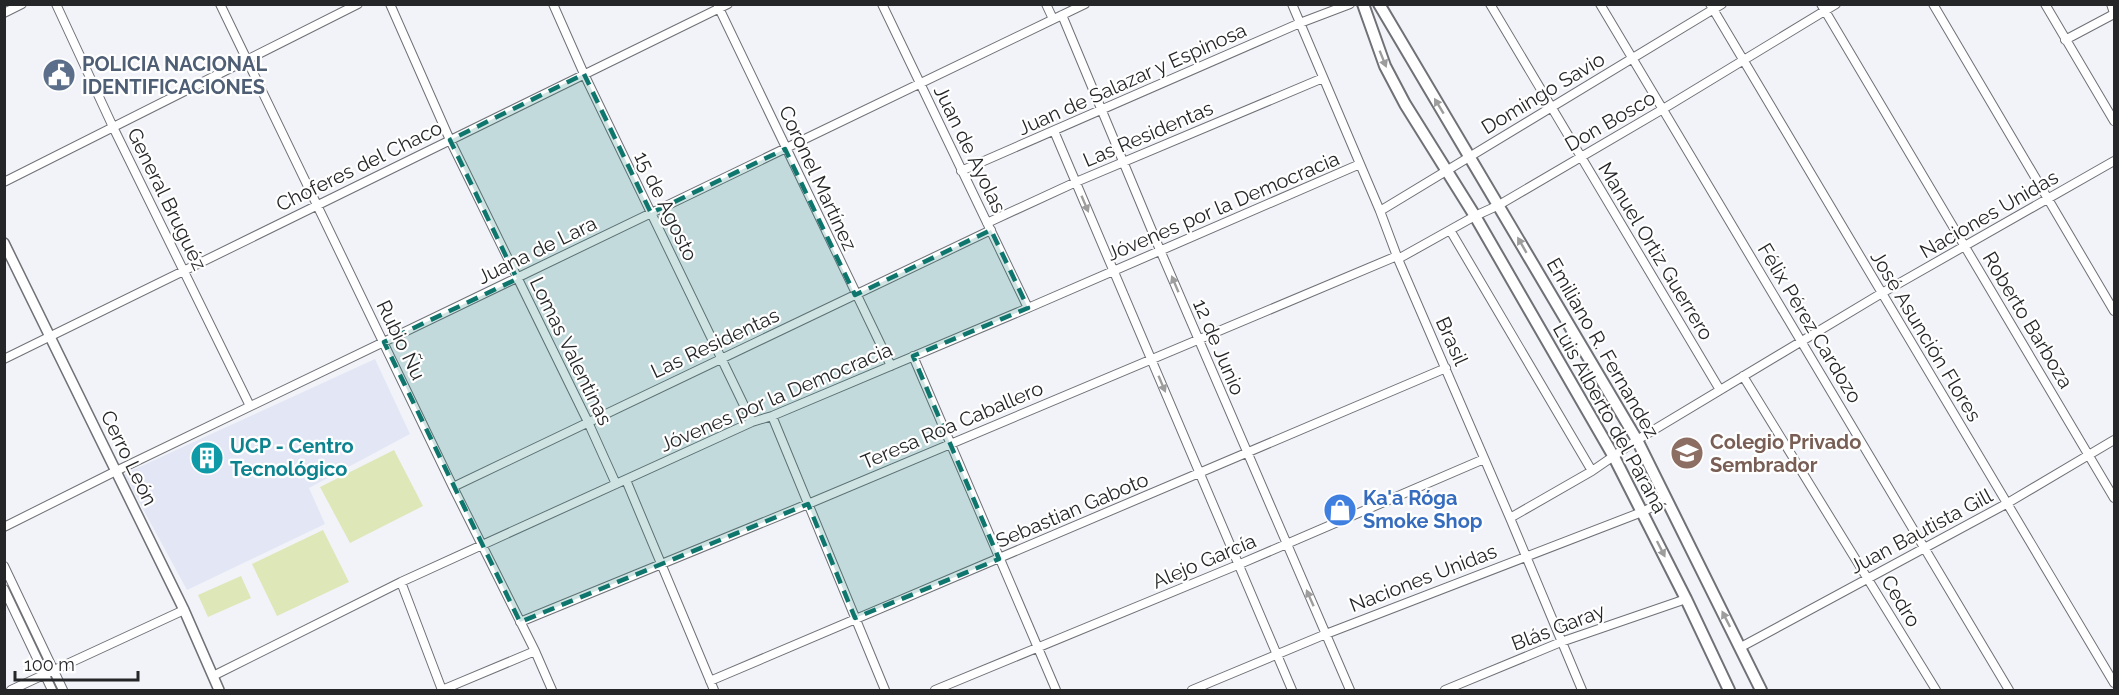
<svg xmlns="http://www.w3.org/2000/svg" width="2119" height="695" font-family="Raleway,sans-serif">
<style>
.built{fill:#e3e7f5}
.green{fill:#dee7b7}
.lines{fill:none;stroke-linecap:round;stroke-linejoin:round}
.minor-casing{stroke:#6f7176;stroke-width:10}
.tertiary-casing{stroke:#6f7176;stroke-width:12}
.secondary-casing{stroke:#6f7176;stroke-width:14}
.minor{stroke:#fff;stroke-width:8}
.tertiary{stroke:#fff;stroke-width:9}
.secondary{stroke:#fff;stroke-width:10}
.oneway{fill:#9d9d9e}
.marked{fill:#0f766e;fill-opacity:0.2;stroke:#0f766e;stroke-width:4.5;stroke-dasharray:12 8;stroke-linejoin:round}
.labels{text-anchor:middle;dominant-baseline:central;stroke-width:4.5;stroke-linejoin:round;paint-order:stroke}
.service-label{font-size:20px;font-weight:bold;fill:#4e5e75;stroke:#fff;text-anchor:start}
.street-label{font-size:20px;fill:#252628;stroke:#fff}
.education-label{font-size:20px;font-weight:bold;fill:#785e54;stroke:#fff;text-anchor:start}
.culture-label{font-size:20px;font-weight:bold;fill:#0d838f;stroke:#fff;text-anchor:start}
.shop-label{font-size:20px;font-weight:bold;fill:#366cbe;stroke:#fff;text-anchor:start}
</style>
<rect width="100%" height="100%" fill="#f1f3f9"/>
<path class="built" d="M 375,359 L 410,434 L 309,488 L 325,524 L 187,590 L 124,474 Z"/>
<path class="green" d="M 394,450 L 423,506 L 350,543 L 320,487 Z
M 323,530 L 349,582 L 277,616 L 252,564 Z
M 241,576 L 251,598 L 208,617 L 198,595 Z"/>
<g class="lines">
<defs>
<path id="minor" d="M 56,4 L 113,127 L 250,406
M 220,4 L 453,487 L 535,651 L 552,690
M 390,4 L 450,140 L 588,422 L 616,484
M 553,4 L 584,74 L 752,422
M 717,4 L 891,366
M 882,4 L 1028,308
M 1046,4 L 1053,19
M 1292,4 L 1380,211 L 1398,259 L 1510,518 L 1582,690
M 1490,4 L 1720,390
M 1600,4 L 2009,690
M 1710,4 L 2114,683
M 1821,4 L 2114,498
M 1933,4 L 2114,311
M 2045,4 L 2114,121
M 2111,4 L 2114,13
M 4,13 L 22,4
M 1062,15 L 1160,250 L 1350,690
M 2065,40 L 2114,14
M 1054,131 L 1292,690
M 961,171 L 1300,23 L 1350,4
M 4,182 L 358,4
M 1380,211 L 1722,4
M 987,223 L 1076,182 L 1323,78
M 1450,230 L 1592,471
M 1398,259 L 1475,216 L 1499,205 L 1663,109 L 1836,4
M 913,356 L 1056,690
M 4,359 L 728,4
M 1743,376 L 1936,690
M 772,416 L 885,690
M 626,480 L 714,690
M 453,487 L 991,230
M 1510,518 L 1592,471 L 1637,440 L 1882,293 L 2114,161
M 4,527 L 116,471 L 1085,4
M 4,566 L 63,690
M 401,582 L 442,690
M 4,589 L 52,690
M 520,622 L 808,504 L 1397,256
M 1741,647 L 2006,504 L 2114,440
M 213,676 L 401,582 L 752,422 L 772,416 L 1028,308 L 1360,164
M 710,681 L 1446,368
M 11,690 L 184,610
M 442,690 L 535,651
M 935,690 L 1240,564 L 1484,459
M 1192,690 L 1326,634 L 1642,512 L 1666,500
M 1445,690 L 1561,642 L 1686,599"/>
<path id="tertiary" d="M 4,243 L 184,610 L 219,690"/>
<path id="secondary" d="M 1363,4 L 1385,66 L 1405,104 L 1475,216 L 1614,457 L 1686,599 L 1729,690
M 1379,4 L 1637,440 L 1761,690"/>
</defs>
<use href="#minor" class="minor-casing"/>
<use href="#tertiary" class="tertiary-casing"/>
<use href="#secondary" class="secondary-casing"/>
<use href="#minor" class="minor"/>
<use href="#tertiary" class="tertiary"/>
<use href="#secondary" class="secondary"/>
</g>
<defs><path id="oneway-solid" d="M-6-.8H1V-3.2L6.5 0L1 3.2V.8H-6Z" transform="scale(1.5)"/></defs>
<g class="oneway">
<use href="#oneway-solid" transform="translate(1383 59) rotate(68)"/>
<use href="#oneway-solid" transform="translate(1439 106) rotate(-121)"/>
<use href="#oneway-solid" transform="translate(1085 204) rotate(67)"/>
<use href="#oneway-solid" transform="translate(1522 245) rotate(-120)"/>
<use href="#oneway-solid" transform="translate(1175 284) rotate(-113)"/>
<use href="#oneway-solid" transform="translate(1162 384) rotate(67)"/>
<use href="#oneway-solid" transform="translate(1661 549) rotate(63)"/>
<use href="#oneway-solid" transform="translate(1310 598) rotate(-114)"/>
<use href="#oneway-solid" transform="translate(1726 619) rotate(-117)"/>
</g>
<path class="marked" d="M 584,74 L 651,213 L 785,149 L 855,295 L 991,230 L 1028,308 L 913,356 L 999,559 L 855,618 L 808,504 L 520,622 L 384,342 L 517,279 L 450,140 Z"/>
<defs>
<symbol id="civic-disc" viewBox="-11 -11 22 22"><circle r="9.5" fill="#5c6f8a" stroke="#fff"/><path d="M-.6-6.5H3V-4.5H.6V-3L4-1V1h2V6H-6V1h2V-1L-.6-3ZM-1.2 2.5V6h2.4V2.5Z" fill="#fff"/></symbol>
<symbol id="school-disc" viewBox="-11 -11 22 22"><circle r="9.5" fill="#8d6e63" stroke="#fff"/><path d="M0-5L7-2L0 1L-7-2ZM-4 1L0 2.5L4 1V4Q0 6-4 4Z" fill="#fff"/></symbol>
<symbol id="building-disc" viewBox="-11 -11 22 22"><circle r="9.5" fill="#0f9aa8" stroke="#fff"/><path d="M-4-6H4V6H1V3H-1V6H-4ZM-2.5-4.3h1.7v1.8h-1.7ZM.8-4.3h1.7v1.8H.8ZM-2.5-1h1.7V.8h-1.7ZM.8-1h1.7V.8H.8Z" fill="#fff"/></symbol>
<symbol id="shop-disc" viewBox="-11 -11 22 22"><circle r="9.5" fill="#3f7fe0" stroke="#fff"/><path d="M-5-2.5h2.3a2.7 3.5 0 0 1 5.4 0H5L5.5 6h-11ZM-1.5-2.5h3a1.5 2.3 0 0 0-3 0Z" fill="#fff"/></symbol>
</defs>
<g fill-rule="evenodd">
<use href="#civic-disc" x="40" y="56" width="38" height="38"/>
<use href="#school-disc" x="1668" y="434" width="38" height="38"/>
<use href="#building-disc" x="188" y="439" width="38" height="38"/>
<use href="#shop-disc" x="1321" y="491" width="38" height="38"/>
</g>
<g class="labels">
<g class="service-label">
<text x="82" y="64">POLICIA NACIONAL<tspan x="82" dy="23">IDENTIFICACIONES</tspan></text>
</g>
<g class="street-label">
<text transform="translate(1132 79) rotate(-24)">Juan de Salazar y Espinosa</text>
<text transform="translate(1543 93) rotate(-31)">Domingo Savio</text>
<text transform="translate(1610 121) rotate(-30)">Don Bosco</text>
<text transform="translate(1148 134) rotate(-23)">Las Residentas</text>
<text transform="translate(970 149) rotate(64)">Juan de Ayolas</text>
<text transform="translate(359 166) rotate(-26)">Choferes del Chaco</text>
<text transform="translate(818 178) rotate(65)">Coronel Martínez</text>
<text transform="translate(167 199) rotate(64)">General Bruguéz</text>
<text transform="translate(666 206) rotate(64)">15 de Agosto</text>
<text transform="translate(1223 206) rotate(-23)">Jóvenes por la Democracia</text>
<text transform="translate(1989 214) rotate(-30)">Naciones Unidas</text>
<text transform="translate(537 250) rotate(-26)">Juana de Lara</text>
<text transform="translate(1656 251) rotate(59)">Manuel Ortiz Guerrero</text>
<text transform="translate(2028 320) rotate(59)">Roberto Barboza</text>
<text transform="translate(1810 323) rotate(59)">Félix Pérez Cardozo</text>
<text transform="translate(1926 336) rotate(59)">José Asunción Flores</text>
<text transform="translate(401 340) rotate(64)">Rubio Ñu</text>
<text transform="translate(1452 341) rotate(66)">Brasil</text>
<text transform="translate(715 343) rotate(-25)">Las Residentas</text>
<text transform="translate(1219 347) rotate(67)">12 de Junio</text>
<text transform="translate(1603 348) rotate(60)">Emiliano R. Fernandez</text>
<text transform="translate(571 351) rotate(64)">Lomas Valentinas</text>
<text transform="translate(776 397) rotate(-23)">Jóvenes por la Democracia</text>
<text transform="translate(1610 418) rotate(61)">Luis Alberto del Paraná</text>
<text transform="translate(952 425) rotate(-23)">Teresa Roa Caballero</text>
<text transform="translate(129 458) rotate(64)">Cerro León</text>
<text transform="translate(1072 510) rotate(-23)">Sebastian Gaboto</text>
<text transform="translate(1921 531) rotate(-28)">Juan Bautista Gill</text>
<text transform="translate(1204 561) rotate(-23)">Alejo García</text>
<text transform="translate(1423 578) rotate(-21)">Naciones Unidas</text>
<text transform="translate(1901 601) rotate(59)">Cedro</text>
<text transform="translate(1558 627) rotate(-21)">Blás Garay</text>
</g>
<g class="education-label">
<text x="1710" y="442">Colegio Privado<tspan x="1710" dy="23">Sembrador</tspan></text>
</g>
<g class="culture-label">
<text x="230" y="446">UCP - Centro<tspan x="230" dy="23">Tecnológico</tspan></text>
</g>
<g class="shop-label">
<text x="1363" y="498">Ka'a Róga<tspan x="1363" dy="23">Smoke Shop</tspan></text>
</g>
</g>
<rect width="2119" height="695" fill="none" stroke="#252628" stroke-width="12"/>
<path d="M15 671v9h123v-9" fill="none" stroke="#252628" stroke-width="3"/>
<text x="24" y="671" font-size="18" fill="#252628" stroke="#ffffff" stroke-width="4.5" paint-order="stroke">100 m</text>
</svg>
